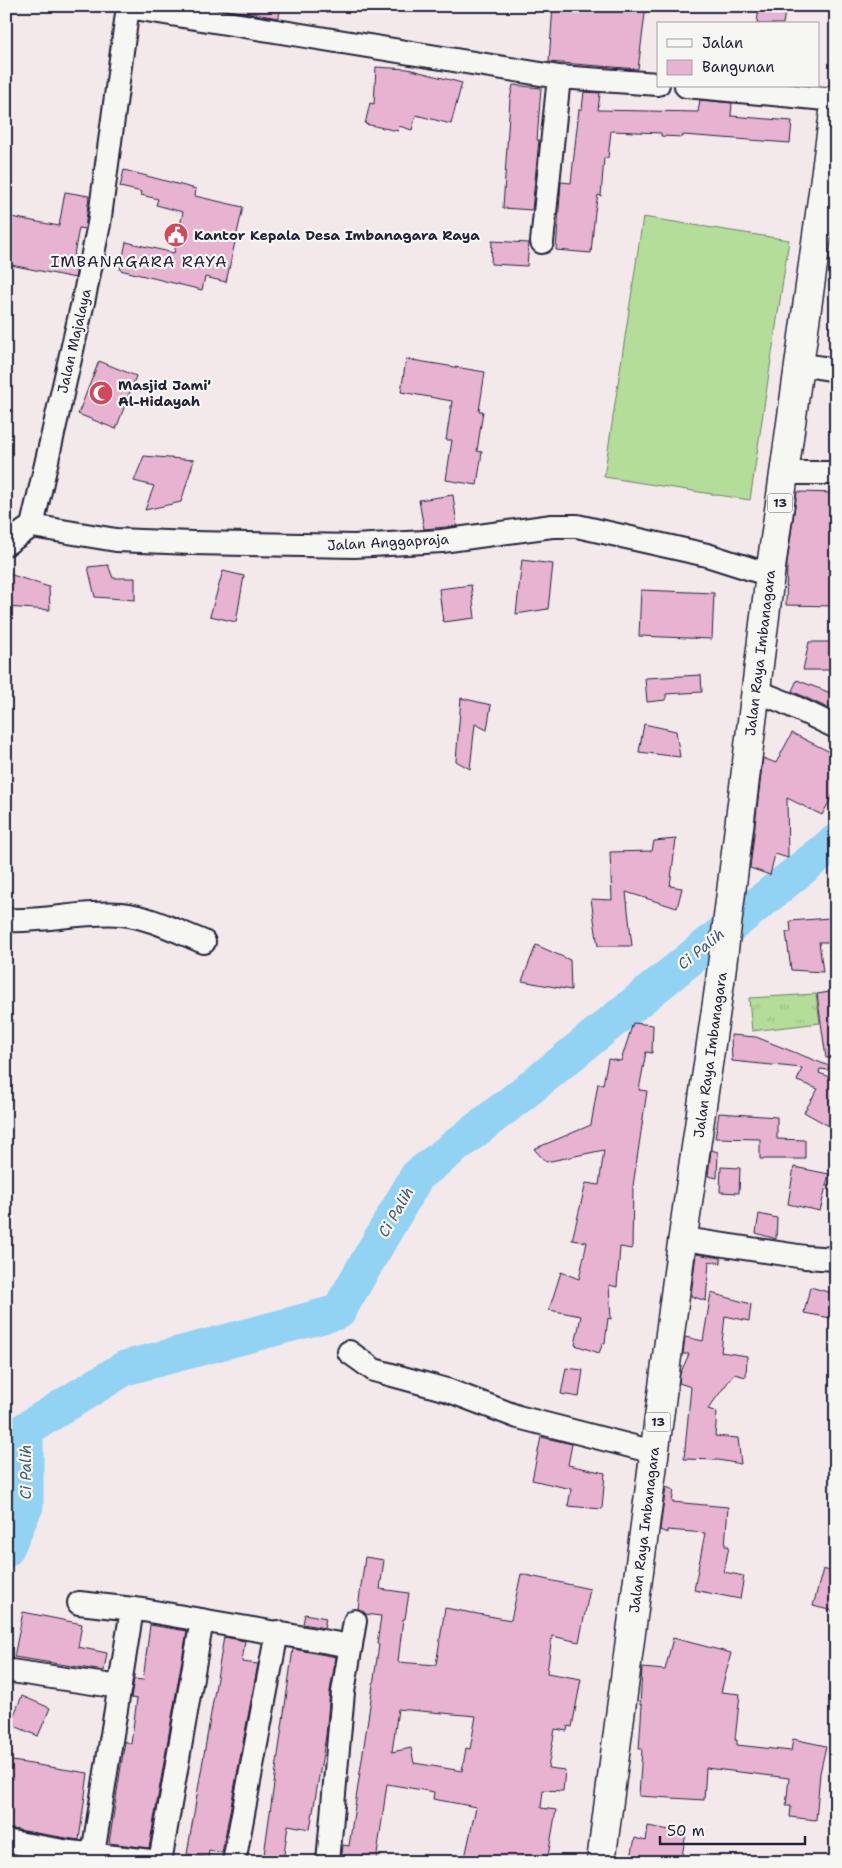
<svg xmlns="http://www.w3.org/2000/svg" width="842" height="1868" font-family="'Shantell Sans',sans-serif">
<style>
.park{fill:url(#park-tufts);stroke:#6b806a}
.pitch{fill:#b4dd99;stroke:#6b806a}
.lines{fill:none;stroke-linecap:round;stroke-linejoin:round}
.river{stroke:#92d2f3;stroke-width:35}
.building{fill:#e7b3d0;stroke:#22223b;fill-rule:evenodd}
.street-casing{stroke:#22223b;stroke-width:26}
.highway-casing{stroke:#22223b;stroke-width:31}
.street{stroke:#f6f6f2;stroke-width:22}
.highway{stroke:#f6f6f2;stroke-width:28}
.labels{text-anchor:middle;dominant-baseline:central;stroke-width:4.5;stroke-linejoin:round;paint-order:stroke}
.shield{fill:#f6f6f2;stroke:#626272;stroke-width:1}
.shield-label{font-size:12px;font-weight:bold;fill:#22223b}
.poi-label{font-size:14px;font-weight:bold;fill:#22223b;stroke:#f6f6f2;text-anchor:start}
.street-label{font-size:14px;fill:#22223b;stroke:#f6f6f2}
.water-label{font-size:15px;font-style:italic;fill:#445772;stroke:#f6f6f2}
.quarter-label{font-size:16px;letter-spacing:1px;fill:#22223b;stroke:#f6f6f2}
</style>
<defs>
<pattern id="park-tufts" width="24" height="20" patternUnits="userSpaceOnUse" patternTransform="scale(1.25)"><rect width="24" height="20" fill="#b4dd99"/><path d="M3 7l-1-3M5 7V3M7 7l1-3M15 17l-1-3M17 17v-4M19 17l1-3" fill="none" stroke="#9abd85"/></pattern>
</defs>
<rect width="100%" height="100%" fill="#f3e9eb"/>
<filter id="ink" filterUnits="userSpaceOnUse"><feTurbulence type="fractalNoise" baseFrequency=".02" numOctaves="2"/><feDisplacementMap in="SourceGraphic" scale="10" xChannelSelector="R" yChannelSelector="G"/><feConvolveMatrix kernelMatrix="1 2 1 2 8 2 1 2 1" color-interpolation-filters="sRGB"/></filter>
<g filter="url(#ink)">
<path class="park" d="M 816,994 L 820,1023 L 752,1031 L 749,998 Z"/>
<path class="pitch" d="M 643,217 L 789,240 L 750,500 L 604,477 Z"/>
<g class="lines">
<path class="river" d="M 6,1550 L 26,1506 L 26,1429 L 125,1368 L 338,1312 L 417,1176 L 530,1088 L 836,841"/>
</g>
<path class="building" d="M 216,6 L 280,6 L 279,18 L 216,8 Z
M 553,6 L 646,6 L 638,69 L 549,62 Z
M 759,6 L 786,6 L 783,24 L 757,24 Z
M 376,67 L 408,69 L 462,83 L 451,124 L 416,115 L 412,130 L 399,126 L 398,131 L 365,124 L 370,103 L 374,104 Z
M 513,85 L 541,88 L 537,140 L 539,140 L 532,210 L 503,208 L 510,99 Z
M 584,92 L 600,93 L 598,110 L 698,112 L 700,100 L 732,103 L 731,116 L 792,121 L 790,143 L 683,135 L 683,137 L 661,136 L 661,133 L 611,131 L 608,158 L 604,158 L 601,196 L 598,195 L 595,211 L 591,253 L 556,250 L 561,182 L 571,183 L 579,109 L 582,109 Z
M 124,170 L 196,189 L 195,196 L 243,207 L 226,282 L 205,277 L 202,290 L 120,270 L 126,242 L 174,253 L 183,212 L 156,205 L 158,199 L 141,195 L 142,192 L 120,187 Z
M 65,192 L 89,196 L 85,229 L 79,228 L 73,260 L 78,261 L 75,278 L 6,264 L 6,216 L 59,226 Z
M 492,241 L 529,243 L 527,266 L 491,264 Z
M 406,359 L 485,372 L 479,411 L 483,411 L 477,451 L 482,452 L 477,485 L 446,480 L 452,440 L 446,440 L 452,401 L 401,392 Z
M 99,361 L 136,376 L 116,429 L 78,414 Z
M 144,456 L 194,460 L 181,502 L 145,510 L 154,486 L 134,481 Z
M 797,492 L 836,493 L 836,606 L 786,605 L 787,563 Z
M 453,495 L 457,526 L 424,529 L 419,500 Z
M 522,560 L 553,564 L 548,609 L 516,614 Z
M 108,565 L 113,578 L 135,578 L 135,600 L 95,597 L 88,567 Z
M 223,571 L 244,576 L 236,622 L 210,616 Z
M 6,573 L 49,587 L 50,610 L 6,607 Z
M 471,585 L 475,618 L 443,622 L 439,589 Z
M 641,590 L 714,593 L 712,639 L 639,636 Z
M 809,642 L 836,642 L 836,670 L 803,670 Z
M 701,675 L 702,692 L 666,694 L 666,700 L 647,702 L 645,678 Z
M 797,680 L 836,695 L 836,712 L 792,691 Z
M 461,698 L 491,705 L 487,730 L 475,724 L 470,769 L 456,761 Z
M 644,724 L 676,731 L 680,757 L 639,752 Z
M 792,733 L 836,755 L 836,789 L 822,815 L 787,798 L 788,858 L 775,854 L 770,875 L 750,868 L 763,758 L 776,763 Z
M 676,839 L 670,886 L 682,888 L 677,908 L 626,892 L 632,946 L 598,946 L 591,899 L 612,900 L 610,852 L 652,851 L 654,841 Z
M 830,918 L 830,942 L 819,942 L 823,972 L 791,970 L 786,932 L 791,932 L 790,921 Z
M 536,945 L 570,960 L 571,990 L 522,981 Z
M 836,991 L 836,1057 L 826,1058 L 817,994 Z
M 633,1023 L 653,1025 L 652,1053 L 646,1052 L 639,1090 L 647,1091 L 633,1186 L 632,1249 L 620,1247 L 617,1287 L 609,1285 L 611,1319 L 608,1318 L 605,1343 L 603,1343 L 599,1353 L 575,1345 L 581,1316 L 549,1310 L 561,1272 L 579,1279 L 587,1242 L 572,1240 L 586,1183 L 599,1185 L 604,1150 L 546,1162 L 534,1149 L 591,1125 L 598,1083 L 603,1084 L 608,1059 L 621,1061 Z
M 731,1035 L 756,1037 L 829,1066 L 828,1070 L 820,1069 L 819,1073 L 836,1079 L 836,1130 L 804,1112 L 818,1089 L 797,1081 L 802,1068 L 732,1061 Z
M 719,1113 L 777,1117 L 777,1139 L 805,1140 L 805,1159 L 760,1159 L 760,1139 L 715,1138 Z
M 711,1150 L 718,1152 L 717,1178 L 708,1176 Z
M 721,1167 L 740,1168 L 739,1193 L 720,1192 Z
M 794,1167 L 829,1174 L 820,1211 L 788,1204 Z
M 759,1214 L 777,1218 L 776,1239 L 756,1233 Z
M 696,1254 L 721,1258 L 721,1263 L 709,1261 L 706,1301 L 691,1296 Z
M 810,1287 L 836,1294 L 836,1319 L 804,1313 Z
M 711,1293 L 751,1304 L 749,1321 L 725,1316 L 721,1352 L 747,1356 L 746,1377 L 734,1374 L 708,1409 L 717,1412 L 715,1436 L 738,1438 L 741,1464 L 718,1460 L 684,1459 L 691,1387 L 679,1383 L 680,1374 L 689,1354 L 683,1354 L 685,1337 L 703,1341 Z
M 566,1368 L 583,1370 L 579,1397 L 561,1394 Z
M 541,1437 L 572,1444 L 568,1465 L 605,1473 L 602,1509 L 568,1506 L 571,1489 L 532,1480 Z
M 666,1487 L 674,1490 L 672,1502 L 728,1507 L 725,1546 L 729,1546 L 724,1572 L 744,1576 L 740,1599 L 694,1590 L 705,1533 L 667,1530 L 667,1533 L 660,1530 Z
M 365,1557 L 384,1560 L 380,1589 L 409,1593 L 405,1619 L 403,1619 L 398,1662 L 436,1665 L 445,1608 L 511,1620 L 521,1574 L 590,1589 L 579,1642 L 552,1636 L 547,1673 L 581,1679 L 572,1727 L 568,1726 L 567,1731 L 555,1729 L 548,1768 L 565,1770 L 563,1791 L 543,1790 L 541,1808 L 556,1810 L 547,1862 L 464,1862 L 476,1807 L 433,1799 L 434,1792 L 387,1784 L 376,1862 L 341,1862 L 343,1845 L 349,1846 L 379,1645 L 377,1644 L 381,1616 L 365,1614 L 358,1608 ZM 398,1709 L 476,1716 L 470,1749 L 466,1748 L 462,1771 L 414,1763 L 411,1748 L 392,1752 Z
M 823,1569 L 836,1573 L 836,1602 L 833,1611 L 813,1606 Z
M 23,1612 L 82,1624 L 78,1647 L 107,1653 L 104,1671 L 14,1657 Z
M 305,1614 L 326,1618 L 324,1628 L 303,1624 Z
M 150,1625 L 187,1631 L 149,1848 L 109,1843 L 125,1741 L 131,1744 L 137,1699 L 131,1698 L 134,1679 L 143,1680 Z
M 224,1637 L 245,1641 L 242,1662 L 258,1664 L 222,1853 L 209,1850 L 208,1858 L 187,1854 Z
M 673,1638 L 731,1653 L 721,1692 L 740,1694 L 735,1740 L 737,1740 L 737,1745 L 791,1751 L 793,1739 L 826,1746 L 820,1773 L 816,1820 L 790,1817 L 791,1806 L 786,1806 L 789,1778 L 706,1768 L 704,1800 L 639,1796 L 642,1749 L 639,1749 L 642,1705 L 640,1705 L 642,1668 L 665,1670 Z
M 293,1649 L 336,1657 L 330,1691 L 326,1736 L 310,1829 L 288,1825 L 283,1862 L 263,1862 Z
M 22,1696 L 50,1708 L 38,1736 L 10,1724 Z
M 6,1760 L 88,1773 L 79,1840 L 6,1828 Z
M 648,1826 L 686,1833 L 681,1862 L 630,1862 L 635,1838 L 646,1841 Z"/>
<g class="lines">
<defs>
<path id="street" d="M 128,7 L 559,77 L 658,84
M 686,86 L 836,100
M 542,242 L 559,77
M 799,364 L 836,370
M 784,473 L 836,473
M 32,526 L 85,293 L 99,224 L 128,6
M 6,544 L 32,526 L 116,540 L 192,543 L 354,546 L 442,541 L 552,526 L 577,526 L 707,555 L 770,575
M 756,691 L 784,702 L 836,727
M 6,920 C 45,922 82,911 121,914 C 147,916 179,932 204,942
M 684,1239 L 805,1257 L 836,1259
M 349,1352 L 374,1370 L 447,1390 L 518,1417 L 654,1452
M 79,1603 L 143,1610 L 351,1646
M 11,1671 L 120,1687
M 6,1841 L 70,1852 L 160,1862 L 202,1620
M 93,1854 L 132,1609
M 234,1862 L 277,1632
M 328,1862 L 343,1692 L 355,1621"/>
<path id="highway" d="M 601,1862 L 680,1257 L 720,982 L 770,575 L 836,98"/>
</defs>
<use href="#street" class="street-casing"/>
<use href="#highway" class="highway-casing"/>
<use href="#street" class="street"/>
<use href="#highway" class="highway"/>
</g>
</g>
<defs>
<symbol id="civic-disc" viewBox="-11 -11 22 22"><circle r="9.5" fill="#d1495b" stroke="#f6f6f2"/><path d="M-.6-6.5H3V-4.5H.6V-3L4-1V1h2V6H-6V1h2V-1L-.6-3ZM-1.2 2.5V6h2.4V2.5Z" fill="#fff"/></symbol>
<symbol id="mosque-disc" viewBox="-11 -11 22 22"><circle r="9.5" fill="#d1495b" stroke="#f6f6f2"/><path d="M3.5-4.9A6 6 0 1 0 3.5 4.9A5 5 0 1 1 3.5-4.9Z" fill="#fff"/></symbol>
</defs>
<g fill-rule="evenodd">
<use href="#civic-disc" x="162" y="221" width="28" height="28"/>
<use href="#mosque-disc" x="87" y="379" width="28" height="28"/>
</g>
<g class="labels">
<g class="shield">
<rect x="767.5" y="493.5" width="25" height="19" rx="4"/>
<rect x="645.5" y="1412.5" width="25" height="19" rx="4"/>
</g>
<g class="shield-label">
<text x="780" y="503">13</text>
<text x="658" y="1422">13</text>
</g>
<g class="poi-label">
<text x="194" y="235">Kantor Kepala Desa Imbanagara Raya</text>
<text x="118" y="385">Masjid Jami'<tspan x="118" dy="16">Al-Hidayah</tspan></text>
</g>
<g class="street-label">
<text transform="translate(74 341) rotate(-77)">Jalan Majalaya</text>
<text transform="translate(388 542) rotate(-3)">Jalan Anggapraja</text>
<text transform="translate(760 653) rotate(-83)">Jalan Raya Imbanagara</text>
<text transform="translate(710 1055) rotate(-82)">Jalan Raya Imbanagara</text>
<text transform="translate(644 1530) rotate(-83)">Jalan Raya Imbanagara</text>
</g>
<g class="water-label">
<text transform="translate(701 949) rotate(-39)">Ci Palih</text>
<text transform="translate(396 1212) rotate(-60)">Ci Palih</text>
<text transform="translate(26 1472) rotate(-90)">Ci Palih</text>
</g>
<g class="quarter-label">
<text x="139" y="261">IMBANAGARA RAYA</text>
</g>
</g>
<rect width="842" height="1868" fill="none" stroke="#f6f6f2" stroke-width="25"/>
<rect x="12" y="12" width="817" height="1843" fill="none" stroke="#22223b" stroke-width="2" filter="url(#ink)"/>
<rect x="657" y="22" width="162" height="65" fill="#f6f6f2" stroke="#a1a1a9"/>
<rect x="667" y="39" width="25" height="8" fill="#f6f6f2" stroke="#a1a1a9"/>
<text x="702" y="48" font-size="15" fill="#22223b">Jalan</text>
<rect x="667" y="60" width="25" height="15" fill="#e7b3d0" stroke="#a1a1a9"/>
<text x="702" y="72" font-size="15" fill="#22223b">Bangunan</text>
<path d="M660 1836v8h145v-8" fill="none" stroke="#22223b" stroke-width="2.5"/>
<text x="667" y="1836" font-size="15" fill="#22223b" stroke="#f6f6f2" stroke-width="4" paint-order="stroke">50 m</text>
</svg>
